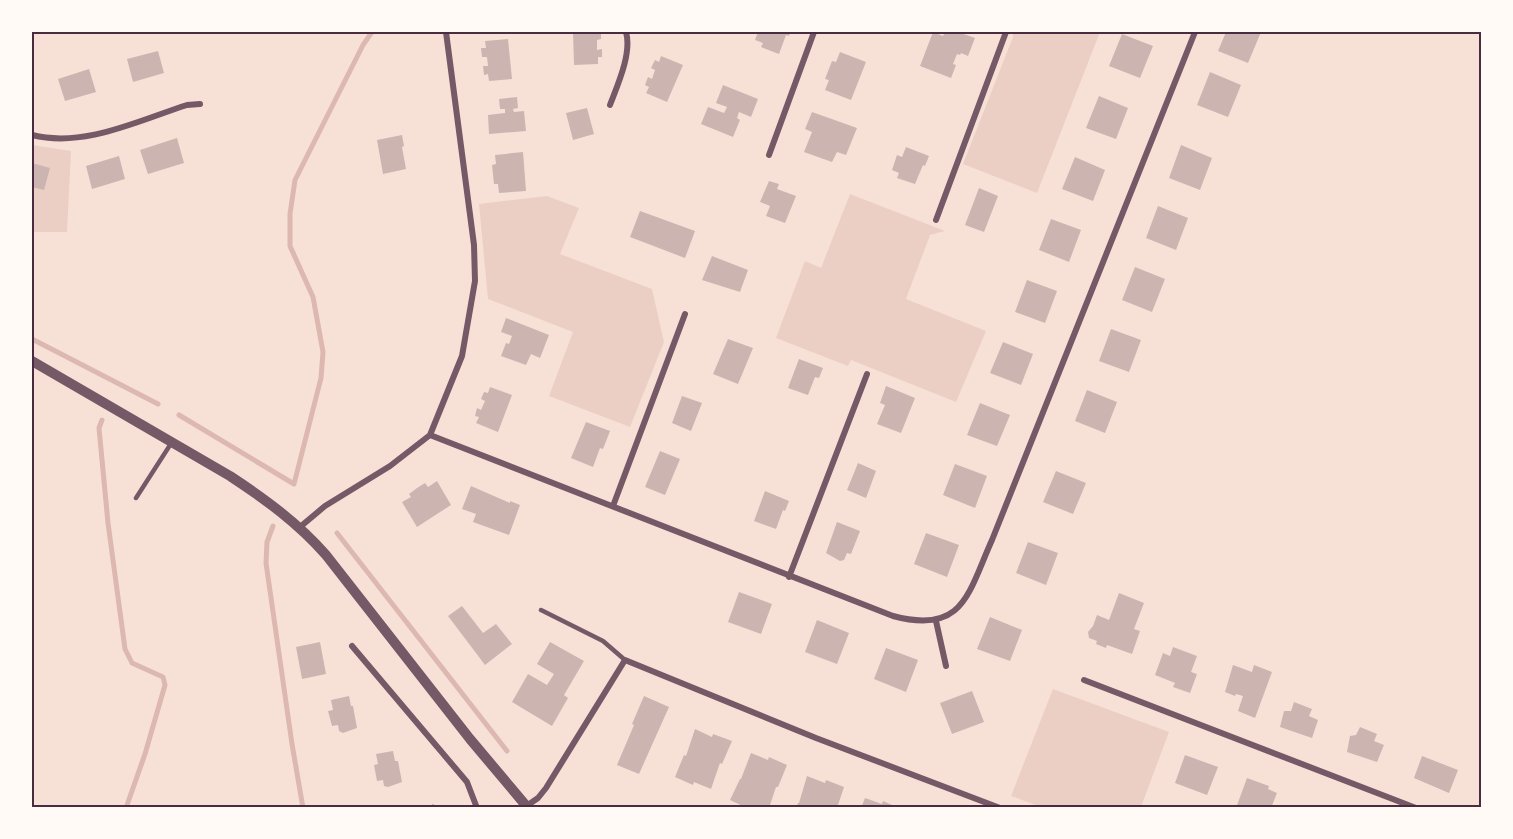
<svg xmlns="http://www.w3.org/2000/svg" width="1513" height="839" font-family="'Fira Sans',sans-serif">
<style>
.green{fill:#ebcfc5}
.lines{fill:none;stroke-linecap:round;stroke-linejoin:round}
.stream{stroke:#dcb8b0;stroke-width:5}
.building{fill:#ccb4b1}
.service{stroke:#755966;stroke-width:4.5}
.minor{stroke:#755966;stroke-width:6}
.tertiary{stroke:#755966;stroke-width:10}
.neatline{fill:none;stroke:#4a2c40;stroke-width:2}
</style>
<rect width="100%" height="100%" fill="#f7e1d7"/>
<path class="green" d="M 1013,32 L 1100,32 L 1037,193 L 963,164 L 1013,37 Z
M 32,145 L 71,151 L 67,232 L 32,232 Z
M 850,194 L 945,231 L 930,235 L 906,299 L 986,331 L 956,402 L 851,360 L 848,366 L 776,338 L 805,261 L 821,268 Z
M 547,196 L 579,208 L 560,254 L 652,289 L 664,342 L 630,427 L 549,396 L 573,332 L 488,299 L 479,204 Z
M 1053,689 L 1169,732 L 1141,807 L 1041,807 L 1011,796 Z"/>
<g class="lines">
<path class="stream" d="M 32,339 L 158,404
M 179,415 L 294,484 L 321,378 L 323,352 L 313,297 L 290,246 L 290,214 L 295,180 L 363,45 L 372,32
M 102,420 L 99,428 L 108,523 L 125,649 L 132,663 L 163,677 L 165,685 L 145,754 L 126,808
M 273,526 L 267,542 L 266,563 L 292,744 L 303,808
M 337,533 L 507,751"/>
</g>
<path class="building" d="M 573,32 L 601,32 L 601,39 L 597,40 L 597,50 L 602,49 L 602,57 L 598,57 L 598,64 L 574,65 Z
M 758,32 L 790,32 L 789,36 L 786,35 L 779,54 L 761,47 L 763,43 L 755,40 Z
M 933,32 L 943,36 L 945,32 L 958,32 L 975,38 L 968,56 L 961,53 L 960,55 L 957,54 L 953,64 L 956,65 L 951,78 L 920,66 Z
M 1226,32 L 1261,32 L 1248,63 L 1218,51 Z
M 1122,34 L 1153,46 L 1140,78 L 1109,66 Z
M 508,39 L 512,79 L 489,81 L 488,74 L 484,75 L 483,66 L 488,66 L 487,57 L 482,57 L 481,48 L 486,48 L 485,41 Z
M 158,51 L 164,73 L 133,82 L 127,59 Z
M 840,52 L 866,62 L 851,100 L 825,90 L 829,80 L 825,79 L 832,61 L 836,62 Z
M 661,56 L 683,65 L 667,102 L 646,93 L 649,87 L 645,85 L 648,77 L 652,79 L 655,70 L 651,68 L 655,60 L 659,62 Z
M 89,69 L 96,92 L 65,101 L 58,79 Z
M 1210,72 L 1241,85 L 1228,117 L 1197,105 Z
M 723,85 L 758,99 L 751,117 L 739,112 L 737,118 L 740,120 L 733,137 L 701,124 L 708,107 L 724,113 L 727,107 L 716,103 Z
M 1099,96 L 1128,108 L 1116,139 L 1086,128 Z
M 517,97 L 518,108 L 513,109 L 514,112 L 524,111 L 526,131 L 489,134 L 488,115 L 505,113 L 505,109 L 500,109 L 499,99 Z
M 587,108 L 594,134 L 573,140 L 566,113 Z
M 812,112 L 857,128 L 846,155 L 837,152 L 832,162 L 804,152 L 812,132 L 805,129 Z
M 402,135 L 404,146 L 402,147 L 406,169 L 383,174 L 377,140 Z
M 177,138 L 184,163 L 148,174 L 140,150 Z
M 1181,145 L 1212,158 L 1200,190 L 1169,178 Z
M 906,147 L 929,156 L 925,166 L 923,165 L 915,184 L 897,178 L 899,173 L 892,170 L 897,155 L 902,157 Z
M 523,152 L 526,191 L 499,193 L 498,184 L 494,184 L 492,165 L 496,164 L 495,155 Z
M 119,156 L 125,179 L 92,189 L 86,166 Z
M 1075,157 L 1105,170 L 1093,201 L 1062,189 Z
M 32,163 L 50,168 L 44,190 L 32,187 Z
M 769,181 L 779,184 L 777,189 L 796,196 L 785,223 L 766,216 L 770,206 L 760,202 Z
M 979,188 L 998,196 L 984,232 L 965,225 Z
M 1158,206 L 1188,218 L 1176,250 L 1146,238 Z
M 640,211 L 695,231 L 685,258 L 630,237 Z
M 1051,219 L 1081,230 L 1069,262 L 1039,250 Z
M 712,256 L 748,270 L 740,292 L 702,280 Z
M 1135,267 L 1165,279 L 1152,312 L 1122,300 Z
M 1027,280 L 1057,291 L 1045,323 L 1015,312 Z
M 506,318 L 549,335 L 540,358 L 531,354 L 526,365 L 501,356 L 506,343 L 509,344 L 512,336 L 501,332 Z
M 1111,329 L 1141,340 L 1129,372 L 1099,361 Z
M 728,339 L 753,348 L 738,384 L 713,374 Z
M 1003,342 L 1033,354 L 1021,385 L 990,373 Z
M 799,359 L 823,368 L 819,378 L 815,377 L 808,395 L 788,388 Z
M 886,386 L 915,398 L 901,433 L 877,424 L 885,405 L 880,403 Z
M 490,387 L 512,395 L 498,432 L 476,423 L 479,417 L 475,416 L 477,408 L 481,410 L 485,401 L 481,399 L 484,392 L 488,393 Z
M 1087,390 L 1117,402 L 1105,433 L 1075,421 Z
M 682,396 L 702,403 L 691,431 L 672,423 Z
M 980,403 L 1010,415 L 997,446 L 967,435 Z
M 586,422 L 610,431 L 603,449 L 600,448 L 593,467 L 571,458 Z
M 660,451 L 680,459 L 665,495 L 645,487 Z
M 858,463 L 876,471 L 866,498 L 847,490 Z
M 955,464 L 987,476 L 975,508 L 943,495 Z
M 1056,471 L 1086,483 L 1073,514 L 1043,502 Z
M 437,481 L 451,505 L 417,527 L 402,502 L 411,497 L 409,494 L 417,488 L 425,483 L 428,487 Z
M 471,486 L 510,503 L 510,501 L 520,505 L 509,535 L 473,522 L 476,514 L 462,509 Z
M 765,491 L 789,501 L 785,511 L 783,510 L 776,529 L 754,521 Z
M 837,522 L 860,531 L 851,554 L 847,553 L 844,560 L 840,561 L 826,553 Z
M 926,533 L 959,545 L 947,577 L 914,564 Z
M 1028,542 L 1058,553 L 1046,585 L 1016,573 Z
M 739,592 L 772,604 L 761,634 L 728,622 Z
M 1119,593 L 1144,603 L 1134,629 L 1140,631 L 1132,654 L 1107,645 L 1106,648 L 1096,644 L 1097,641 L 1089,638 L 1088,632 L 1093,626 L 1097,615 L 1109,620 Z
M 462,606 L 483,633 L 496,624 L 512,644 L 485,665 L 448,616 Z
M 990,617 L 1022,630 L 1010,661 L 977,649 Z
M 817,620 L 849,633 L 837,664 L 805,652 Z
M 320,642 L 326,674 L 302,679 L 296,647 Z
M 550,642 L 584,661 L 564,695 L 568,698 L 552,726 L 512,702 L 528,674 L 547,685 L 554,674 L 537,664 Z
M 1173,647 L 1197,656 L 1191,672 L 1197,674 L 1190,693 L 1173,687 L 1175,683 L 1155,675 L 1163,653 L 1170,656 Z
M 886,648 L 918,660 L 906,692 L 874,679 Z
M 1233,665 L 1252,672 L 1254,665 L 1272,672 L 1255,718 L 1238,711 L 1243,696 L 1236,694 L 1235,696 L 1225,692 Z
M 972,691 L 984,722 L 952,734 L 940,703 Z
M 349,696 L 351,706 L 353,706 L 357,728 L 343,733 L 339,731 L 338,725 L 332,726 L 328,711 L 333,710 L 331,700 Z
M 644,696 L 669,707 L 639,774 L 617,765 L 634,725 L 632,724 Z
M 1294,702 L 1312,709 L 1309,716 L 1318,720 L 1312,738 L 1280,727 L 1284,711 L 1291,711 Z
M 1360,727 L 1377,734 L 1374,741 L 1384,745 L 1377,762 L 1347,752 L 1350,736 L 1356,735 Z
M 695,729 L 712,737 L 713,734 L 732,741 L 722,764 L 720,763 L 711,789 L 694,782 L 693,785 L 675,777 L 684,755 L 686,756 Z
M 393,751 L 395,761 L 398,761 L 402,782 L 388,787 L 384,786 L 383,780 L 377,781 L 374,765 L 378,764 L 376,754 Z
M 751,753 L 768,760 L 769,757 L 787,765 L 778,787 L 776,787 L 769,808 L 755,808 L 750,805 L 747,808 L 730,800 L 740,779 L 741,779 Z
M 1185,755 L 1218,767 L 1207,795 L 1175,783 Z
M 1422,756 L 1458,770 L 1449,793 L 1414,778 Z
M 807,776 L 825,783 L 826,780 L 844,787 L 837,808 L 796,808 L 798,803 L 799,803 Z
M 1247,778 L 1269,786 L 1268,789 L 1277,793 L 1271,808 L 1236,808 Z
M 865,798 L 882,804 L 883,801 L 899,808 L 861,808 Z"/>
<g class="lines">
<path class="service" d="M 136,498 L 172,442
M 541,610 L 603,641 L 625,660
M 433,807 L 434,808"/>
<path class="minor" d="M 610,105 C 618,84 632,53 626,32
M 32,135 C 84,148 137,121 187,105 L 200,104
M 769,155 L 814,32
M 936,220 L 1006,32
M 430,435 L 893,616 C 964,635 968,593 992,540 L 1195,32
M 613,506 L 685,314
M 300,527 L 325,506 L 390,466 L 430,435 L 462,356 L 475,281 L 474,245 L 446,32
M 789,577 L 867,374
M 936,621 L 946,666
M 352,646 L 467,782 L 477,808
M 1084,680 L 1416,808
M 525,807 L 538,798 L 546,788 L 625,660 L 816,738 L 1000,808"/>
<path class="tertiary" d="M 32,361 L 230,476 C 265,499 298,523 326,555 L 470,739 L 528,808"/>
</g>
<rect width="1513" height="839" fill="none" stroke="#fffaf5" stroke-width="66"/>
<rect x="33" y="33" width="1447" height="773" class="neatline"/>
</svg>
